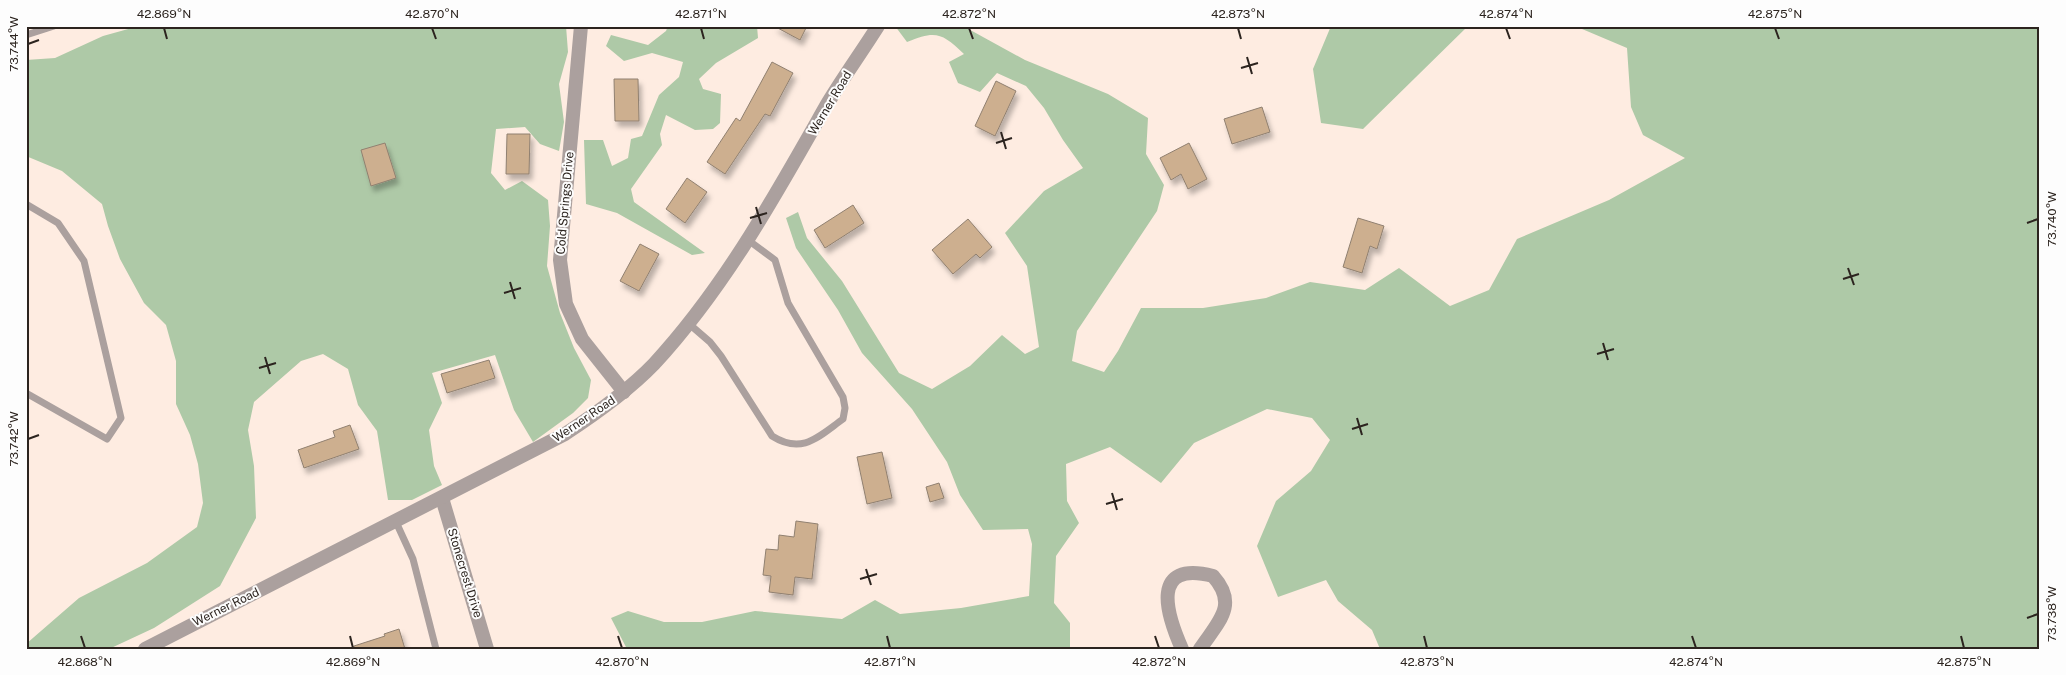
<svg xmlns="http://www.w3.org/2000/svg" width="2066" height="675" font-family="'Public Sans',sans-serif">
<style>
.forest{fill:#aec9a7}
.building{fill:#cdaf8f;stroke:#908070;filter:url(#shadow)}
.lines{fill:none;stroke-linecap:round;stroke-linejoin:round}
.service{stroke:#aba09e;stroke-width:7}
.minor{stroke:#aba09e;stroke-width:14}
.tertiary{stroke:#aba09e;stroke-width:14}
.ticks{fill:none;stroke:#2c241f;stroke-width:2}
.labels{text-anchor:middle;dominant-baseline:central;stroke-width:4;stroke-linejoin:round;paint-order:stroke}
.street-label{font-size:12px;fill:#2c241f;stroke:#fdfdfd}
.neatline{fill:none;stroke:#2c241f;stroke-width:2}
.ticks-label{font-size:12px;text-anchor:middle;fill:#2c241f}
</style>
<defs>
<filter id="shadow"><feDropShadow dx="3" dy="5.5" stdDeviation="2.5" flood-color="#0004"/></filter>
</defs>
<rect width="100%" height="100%" fill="#feece1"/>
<path class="forest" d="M 139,26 L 566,26 L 568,52 L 559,84 L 564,122 L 559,151 L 540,144 L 525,127 L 496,129 L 491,173 L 505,190 L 522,181 L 548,200 L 550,226 L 547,266 L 560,313 L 574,348 L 591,380 L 588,398 L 573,413 L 533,442 L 514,410 L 495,355 L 432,373 L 442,403 L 429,430 L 434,466 L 442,485 L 412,500 L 388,500 L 377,431 L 358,405 L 348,369 L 323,354 L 301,361 L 254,402 L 248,430 L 254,466 L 256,518 L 220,586 L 154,628 L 109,649 L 26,649 L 26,644 L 79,598 L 147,563 L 197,527 L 203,503 L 198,464 L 190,435 L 176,404 L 176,361 L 166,325 L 144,303 L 120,259 L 108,226 L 102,204 L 62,171 L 26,156 L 26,60 L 55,58 L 103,36 Z
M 668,26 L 757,26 L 758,38 L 716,63 L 699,79 L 703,89 L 721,94 L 720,123 L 713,129 L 695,130 L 666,115 L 660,134 L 662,145 L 631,189 L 634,202 L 705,253 L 692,255 L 617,213 L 586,204 L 584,140 L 603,140 L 612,166 L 628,158 L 631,139 L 642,136 L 659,95 L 679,77 L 683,62 L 652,53 L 624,61 L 606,46 L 611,35 L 648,45 L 666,31 Z
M 895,26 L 963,26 L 1025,60 L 1108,94 L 1148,118 L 1146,154 L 1164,185 L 1157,211 L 1077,331 L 1072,361 L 1104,372 L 1118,351 L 1141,308 L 1203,308 L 1266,298 L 1310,282 L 1365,290 L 1399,268 L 1450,306 L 1489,290 L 1517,239 L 1609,200 L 1685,158 L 1643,135 L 1631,107 L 1627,48 L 1575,26 L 2040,26 L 2040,649 L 1380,649 L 1372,630 L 1338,601 L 1326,580 L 1278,597 L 1257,546 L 1276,501 L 1311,471 L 1330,440 L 1312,418 L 1267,409 L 1194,443 L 1161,483 L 1110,447 L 1066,464 L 1067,501 L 1079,523 L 1056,556 L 1054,603 L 1070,623 L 1070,649 L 627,649 L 611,618 L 628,611 L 664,622 L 702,622 L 755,611 L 842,619 L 875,600 L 900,614 L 961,608 L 1029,596 L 1032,544 L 1028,529 L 983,530 L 960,495 L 947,462 L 912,409 L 862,353 L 838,310 L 796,248 L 786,218 L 798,212 L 807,238 L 842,281 L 899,373 L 932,389 L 970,366 L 1002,335 L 1025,354 L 1039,347 L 1027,266 L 1005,233 L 1044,191 L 1083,168 L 1063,140 L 1044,108 L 1026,86 L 997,73 L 980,92 L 958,83 L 949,62 L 964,54 C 942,33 936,30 907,42 Z
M 1331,26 L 1468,26 L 1363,129 L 1321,123 L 1313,69 Z"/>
<path class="building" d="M 774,26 L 807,26 L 800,40 Z
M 772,62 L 793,73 L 770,116 L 765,114 L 725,174 L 707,162 L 736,118 L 740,121 Z
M 614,79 L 638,79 L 639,121 L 615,121 Z
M 996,81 L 1016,91 L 995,136 L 975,126 Z
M 1262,107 L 1270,132 L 1232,144 L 1224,119 Z
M 507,134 L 530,134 L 529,174 L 506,174 Z
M 385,143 L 396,178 L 371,186 L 361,150 Z
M 1189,143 L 1207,179 L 1188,189 L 1181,174 L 1171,180 L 1160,158 Z
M 687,178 L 707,192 L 685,223 L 666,209 Z
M 853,205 L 864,223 L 825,248 L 814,230 Z
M 1358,218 L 1384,226 L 1377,249 L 1370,246 L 1362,273 L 1343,267 Z
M 968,219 L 992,247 L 980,258 L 976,254 L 953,274 L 932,250 Z
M 640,244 L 659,254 L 639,291 L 620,281 Z
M 489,360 L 495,378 L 447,393 L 441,374 Z
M 350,425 L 359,449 L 304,468 L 298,450 L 335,437 L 333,431 Z
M 882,452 L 892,498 L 867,504 L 857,457 Z
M 939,483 L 944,498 L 930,502 L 926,487 Z
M 796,521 L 818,524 L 812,579 L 795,577 L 793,595 L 769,592 L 771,576 L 763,575 L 766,549 L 778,550 L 779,535 L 794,537 Z
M 399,629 L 405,649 L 354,649 L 354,646 L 385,636 L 384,634 Z"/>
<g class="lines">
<path class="service" d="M 26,35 L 54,26
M 26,204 L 58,223 L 84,261 L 121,418 L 107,439 L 26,393
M 688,323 L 710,342 L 721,356 L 772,436 C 802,455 818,437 843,419 L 845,408 L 843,397 L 788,303 L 775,260 L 748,240
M 396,522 L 413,559 L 436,649"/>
<path class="minor" d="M 581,26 L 560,260 L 566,304 L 582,339 L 624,392
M 442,498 L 487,649
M 1182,649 C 1166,613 1150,560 1213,576 C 1239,605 1218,622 1200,649"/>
<path class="tertiary" d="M 145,649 L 565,434 C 597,413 628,391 654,364 C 725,287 775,196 826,106 C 842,79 861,53 878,26"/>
</g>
<path class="ticks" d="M 164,28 L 167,39M 432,28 L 436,39M 701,28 L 704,39M 969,28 L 973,39M 1238,28 L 1241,39M 1506,28 L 1510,39M 1775,28 L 1779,39M 28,44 L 39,40M 1247,57 L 1252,74M 1241,68 L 1258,63M 1001,132 L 1006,149M 996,143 L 1012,138M 756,207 L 761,224M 750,218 L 767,213M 2027,223 L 2038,219M 1848,268 L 1854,285M 1843,279 L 1859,274M 510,282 L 515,299M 504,293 L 521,288M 1603,343 L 1608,360M 1597,354 L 1614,349M 265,357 L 270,374M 259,368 L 276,363M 1357,418 L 1362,435M 1352,429 L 1368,424M 28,439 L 39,435M 1112,493 L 1117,510M 1106,504 L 1123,499M 866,569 L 871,585M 860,579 L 877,574M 2027,618 L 2038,614M 81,636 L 85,648M 350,636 L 353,648M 618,636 L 622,648M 887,636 L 890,648M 1155,636 L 1159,648M 1424,636 L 1427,648M 1692,636 L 1696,648M 1961,636 L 1964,648"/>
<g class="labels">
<g class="street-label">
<text transform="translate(830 103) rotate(-59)">Werner Road</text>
<text transform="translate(565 203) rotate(-85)">Cold Springs Drive</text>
<text transform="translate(584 419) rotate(-34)">Werner Road</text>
<text transform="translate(465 573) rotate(73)">Stonecrest Drive</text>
<text transform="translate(226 607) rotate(-26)">Werner Road</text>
</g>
</g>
<rect width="2066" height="675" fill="none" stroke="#fdfdfd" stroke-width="55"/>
<rect x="28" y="28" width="2010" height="620" class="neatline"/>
<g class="ticks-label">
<text x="164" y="18">42.869°N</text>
<text x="432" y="18">42.870°N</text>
<text x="701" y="18">42.871°N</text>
<text x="969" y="18">42.872°N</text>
<text x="1238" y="18">42.873°N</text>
<text x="1506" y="18">42.874°N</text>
<text x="1775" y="18">42.875°N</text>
<text transform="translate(14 44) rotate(-90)" y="4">73.744°W</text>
<text transform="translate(2052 219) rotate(-90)" y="4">73.740°W</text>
<text transform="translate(14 439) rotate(-90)" y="4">73.742°W</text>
<text transform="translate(2052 614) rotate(-90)" y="4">73.738°W</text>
<text x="85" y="666">42.868°N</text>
<text x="353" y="666">42.869°N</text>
<text x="622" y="666">42.870°N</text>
<text x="890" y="666">42.871°N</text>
<text x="1159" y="666">42.872°N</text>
<text x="1427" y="666">42.873°N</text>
<text x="1696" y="666">42.874°N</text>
<text x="1964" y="666">42.875°N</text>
</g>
</svg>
